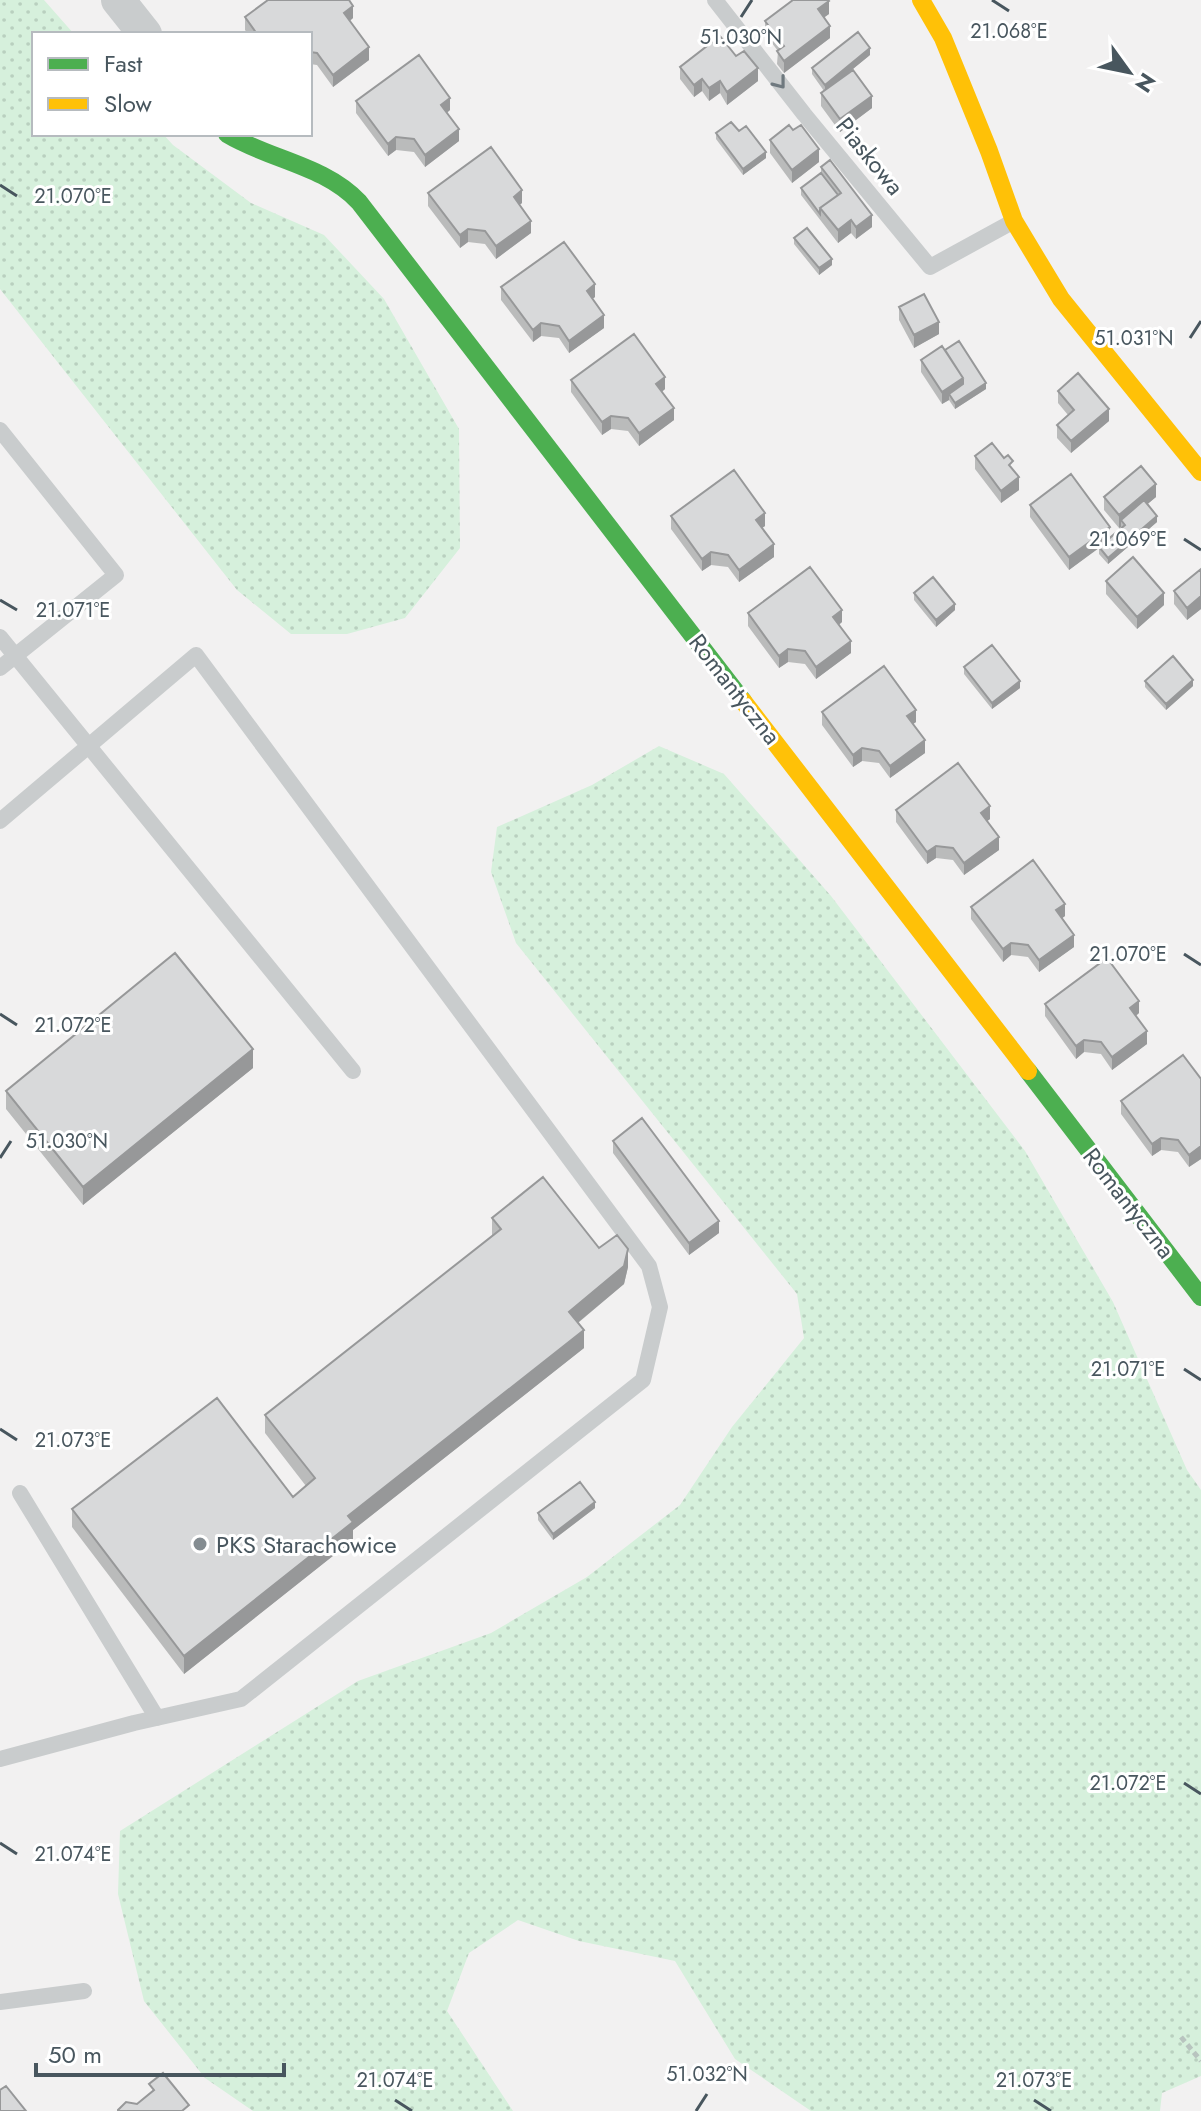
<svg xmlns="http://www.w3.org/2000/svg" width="1201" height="2111" font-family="Jost,sans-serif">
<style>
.grass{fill:url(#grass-dots)}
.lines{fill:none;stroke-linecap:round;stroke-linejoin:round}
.path{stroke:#b8c4bf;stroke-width:5;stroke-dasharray:6 4;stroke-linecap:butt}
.lane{stroke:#c9cccd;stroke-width:16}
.street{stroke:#c9cccd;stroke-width:34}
.fast{stroke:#4caf50;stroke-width:18}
.slow{stroke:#ffc107;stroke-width:18}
.wall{fill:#babbbb}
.shaded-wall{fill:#979899}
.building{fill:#d8d9da;stroke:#979899;stroke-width:2}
.oneway{stroke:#6f797f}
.ticks{fill:none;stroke:#48565e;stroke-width:3}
.poi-dot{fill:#848c91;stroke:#fff;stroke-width:3}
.labels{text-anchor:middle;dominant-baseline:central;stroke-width:6;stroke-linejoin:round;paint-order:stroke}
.street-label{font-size:24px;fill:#48565e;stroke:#fff}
.poi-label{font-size:24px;fill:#48565e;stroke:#fff;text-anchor:start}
.ticks-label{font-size:20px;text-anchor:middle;fill:#48565e;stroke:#fff;stroke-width:6;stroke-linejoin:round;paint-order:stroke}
</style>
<defs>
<pattern id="grass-dots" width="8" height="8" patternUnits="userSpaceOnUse" patternTransform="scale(2)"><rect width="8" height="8" fill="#d6f0dc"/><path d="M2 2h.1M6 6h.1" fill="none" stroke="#b9d0bf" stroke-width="1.8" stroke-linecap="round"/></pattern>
</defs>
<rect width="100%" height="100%" fill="#f2f1f1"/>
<path class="grass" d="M 0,0 L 44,0 L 74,34 L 34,34 L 34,134 L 163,134 L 173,145 L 251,203 L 324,235 L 384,299 L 459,429 L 460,548 L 405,618 L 347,634 L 291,634 L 237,590 L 0,289 Z
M 659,746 L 724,774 L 831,896 L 1025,1151 L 1113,1302 L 1187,1470 L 1201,1490 L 1201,2076 L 1162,2093 L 1160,2111 L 811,2111 L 735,2059 L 675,1961 L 579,1941 L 518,1920 L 469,1953 L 447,2011 L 513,2111 L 253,2111 L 205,2078 L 144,2001 L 118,1894 L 120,1831 L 358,1681 L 491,1633 L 587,1577 L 680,1505 L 732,1427 L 804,1338 L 797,1294 L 516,943 L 491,872 L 497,827 L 592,785 Z"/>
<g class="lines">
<path class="path" d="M 1181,2037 L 1201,2061"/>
<path class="lane" d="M 715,0 L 804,114 L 930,267 L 1014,221
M 0,430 L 116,575 L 0,668
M 0,637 L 353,1071
M 0,821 L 196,655 L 649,1266 L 660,1307 L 643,1380 L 241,1699 L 134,1723 L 0,1759
M 20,1493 L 157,1718
M 0,2002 L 84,1991"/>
<path class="street" d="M 118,0 L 145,34"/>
<path class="fast" d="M 227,134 C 270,160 324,165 359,202 L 743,701
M 1028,1071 L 1201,1297"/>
<path class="slow" d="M 921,0 L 943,38 L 989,151 L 1014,221 L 1061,299 L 1201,472
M 743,701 L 1028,1071"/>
</g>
<path class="wall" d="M 829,14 L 824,17 L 830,38 L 784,73 L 777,64 L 778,51 L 765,34 L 765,21 Z
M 245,17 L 353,18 L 350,21 L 369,60 L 333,87 L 317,65 L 310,64 L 310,34 L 248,34 L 245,30 Z
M 870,55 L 840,79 L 872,108 L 840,132 L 821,106 L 821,93 L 824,91 L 812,74 L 812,68 Z
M 736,56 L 758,81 L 727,105 L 720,93 L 709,101 L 702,91 L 694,97 L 680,79 L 680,67 Z
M 356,101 L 450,110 L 447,113 L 459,141 L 425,167 L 414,152 L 396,150 L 388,156 L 356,113 Z
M 793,130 L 819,162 L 792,183 L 770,153 L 770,140 Z
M 739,131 L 766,158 L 743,175 L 716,139 L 716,133 Z
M 821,167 L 872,227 L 856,239 L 851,233 L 838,243 L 801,195 L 801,188 L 821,173 Z
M 428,193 L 522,203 L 519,205 L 531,233 L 496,259 L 485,244 L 468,242 L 460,248 L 428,206 Z
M 794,238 L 832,265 L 819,275 L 794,244 Z
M 501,287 L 595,297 L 592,299 L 604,328 L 569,353 L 559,338 L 541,336 L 533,342 L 501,300 Z
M 899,307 L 939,334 L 914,348 L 899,320 Z
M 945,350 L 986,389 L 955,409 L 949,400 L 942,404 L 921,372 L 921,360 Z
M 571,380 L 665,389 L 662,392 L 674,420 L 639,446 L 628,431 L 611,429 L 602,435 L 571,392 Z
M 1058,391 L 1109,421 L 1071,453 L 1057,438 L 1057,425 L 1068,415 L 1058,403 Z
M 975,456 L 1013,470 L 1019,490 L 1001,503 L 975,469 Z
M 1104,497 L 1156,497 L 1147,504 L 1157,522 L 1108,564 L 1099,554 L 1099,547 L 1069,570 L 1030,517 L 1030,505 L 1110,538 L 1122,528 L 1121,527 L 1119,528 L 1104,510 Z
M 671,516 L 765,526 L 762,528 L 774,557 L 739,582 L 728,567 L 711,565 L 702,571 L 671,529 Z
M 1201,569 L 1201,609 L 1187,620 L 1174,604 L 1174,591 Z
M 1106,581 L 1164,605 L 1137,629 L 1106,594 Z
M 914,593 L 955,610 L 936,627 L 914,600 Z
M 748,613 L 842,622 L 839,625 L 851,653 L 816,679 L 805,664 L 788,662 L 779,668 L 748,626 Z
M 964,667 L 1020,688 L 992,709 L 964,674 Z
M 1145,681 L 1193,686 L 1166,710 L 1145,687 Z
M 822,712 L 916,722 L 913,724 L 925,753 L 890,778 L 879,763 L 862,761 L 853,767 L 822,725 Z
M 896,810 L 990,819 L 987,821 L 999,850 L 964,875 L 953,860 L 936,858 L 927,864 L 896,822 Z
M 971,907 L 1065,916 L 1062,918 L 1074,947 L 1039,972 L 1028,957 L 1011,955 L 1003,962 L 971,919 Z
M 1045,1004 L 1139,1013 L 1136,1016 L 1147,1044 L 1112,1070 L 1101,1054 L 1084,1052 L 1076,1059 L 1045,1016 Z
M 253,1068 L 83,1205 L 6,1109 L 6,1091 Z
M 1201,1079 L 1201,1159 L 1189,1167 L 1178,1152 L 1161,1150 L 1152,1156 L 1121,1114 L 1121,1101 Z
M 613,1141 L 719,1233 L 689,1255 L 613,1153 Z
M 492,1218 L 599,1248 L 628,1267 L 624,1284 L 578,1323 L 584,1348 L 353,1530 L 353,1540 L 184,1674 L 72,1527 L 72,1509 L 293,1497 L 306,1486 L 265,1433 L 265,1415 L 492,1236 Z
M 595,1508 L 553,1540 L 538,1520 L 538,1513 Z"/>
<path class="shaded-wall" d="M 829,1 L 829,14 L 818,22 L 818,9 Z
M 353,6 L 353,18 L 344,25 L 344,13 Z
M 830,26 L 830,38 L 784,73 L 784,61 Z
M 369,47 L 369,60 L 333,87 L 333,75 Z
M 870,48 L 870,55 L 825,92 L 825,85 Z
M 758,68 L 758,81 L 727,105 L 727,92 Z
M 702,79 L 702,91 L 694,97 L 694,85 Z
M 720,81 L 720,93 L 709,101 L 709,88 Z
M 872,96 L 872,108 L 840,132 L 840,119 Z
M 450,98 L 450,110 L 441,117 L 441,105 Z
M 459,129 L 459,141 L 425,167 L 425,155 Z
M 396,137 L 396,150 L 388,156 L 388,144 Z
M 819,149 L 819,162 L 792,183 L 792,170 Z
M 766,152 L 766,158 L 743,175 L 743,169 Z
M 522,190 L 522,203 L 514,209 L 514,197 Z
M 872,215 L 872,227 L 856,239 L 856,227 Z
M 851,220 L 851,233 L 838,243 L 838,230 Z
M 531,221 L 531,233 L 496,259 L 496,246 Z
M 468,229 L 468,242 L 460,248 L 460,235 Z
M 832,259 L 832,265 L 819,275 L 819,268 Z
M 595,284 L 595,297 L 587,303 L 587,291 Z
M 604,315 L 604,328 L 569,353 L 569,341 Z
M 939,322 L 939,334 L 914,348 L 914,335 Z
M 541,323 L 541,336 L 533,342 L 533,330 Z
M 665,377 L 665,389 L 656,396 L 656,384 Z
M 963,378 L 963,391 L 949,394 L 949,400 L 942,404 L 942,392 Z
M 986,383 L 986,389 L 955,409 L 955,403 Z
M 674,408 L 674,420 L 639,446 L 639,433 Z
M 1109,409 L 1109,421 L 1071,453 L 1071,441 Z
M 611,416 L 611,429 L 602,435 L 602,422 Z
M 1019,477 L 1019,490 L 1001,503 L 1001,491 Z
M 1156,484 L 1156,497 L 1124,524 L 1121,520 L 1121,527 L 1119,528 L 1119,515 Z
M 765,513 L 765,526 L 756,532 L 756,520 Z
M 1157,516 L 1157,522 L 1108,564 L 1108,558 Z
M 1110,527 L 1110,540 L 1069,570 L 1069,557 Z
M 774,544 L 774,557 L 739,582 L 739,570 Z
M 711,552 L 711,565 L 702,571 L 702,559 Z
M 1164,593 L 1164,605 L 1137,629 L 1137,617 Z
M 1201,596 L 1201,609 L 1187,620 L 1187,608 Z
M 955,604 L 955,610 L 936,627 L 936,620 Z
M 842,610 L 842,622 L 833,629 L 833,617 Z
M 851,641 L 851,653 L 816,679 L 816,667 Z
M 788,649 L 788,662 L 779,668 L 779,656 Z
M 1193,680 L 1193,686 L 1166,710 L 1166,704 Z
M 1020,681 L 1020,688 L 992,709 L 992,703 Z
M 916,710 L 916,722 L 907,728 L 907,716 Z
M 925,740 L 925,753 L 890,778 L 890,766 Z
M 862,748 L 862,761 L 853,767 L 853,755 Z
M 990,806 L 990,819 L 981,826 L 981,813 Z
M 999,837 L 999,850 L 964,875 L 964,863 Z
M 936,846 L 936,858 L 927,864 L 927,852 Z
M 1065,904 L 1065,916 L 1056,923 L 1056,910 Z
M 1074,935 L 1074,947 L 1039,972 L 1039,960 Z
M 1011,943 L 1011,955 L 1003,962 L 1003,949 Z
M 1139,1001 L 1139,1013 L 1130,1020 L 1130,1008 Z
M 1147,1031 L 1147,1044 L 1112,1070 L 1112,1057 Z
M 1084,1040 L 1084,1052 L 1076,1059 L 1076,1046 Z
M 253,1049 L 253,1068 L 83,1205 L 83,1187 Z
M 1161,1138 L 1161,1150 L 1152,1156 L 1152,1144 Z
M 1201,1146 L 1201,1159 L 1189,1167 L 1189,1155 Z
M 719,1221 L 719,1233 L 689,1255 L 689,1243 Z
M 628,1249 L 628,1267 L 624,1284 L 569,1330 L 569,1312 Z
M 584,1330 L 584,1348 L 353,1530 L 353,1540 L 184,1674 L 184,1656 L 348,1516 Z
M 595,1502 L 595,1508 L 553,1540 L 553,1534 Z"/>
<path class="building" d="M 268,0 L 349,0 L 353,6 L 344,13 L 369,47 L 333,75 L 317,53 L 310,52 L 310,34 L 257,34 L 245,17 Z
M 793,0 L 828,0 L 829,1 L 818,9 L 830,26 L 784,61 L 777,51 L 784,46 L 765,21 Z
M 858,32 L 870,48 L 825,85 L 812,68 Z
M 720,36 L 736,56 L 744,51 L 758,68 L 727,92 L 720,81 L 709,88 L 702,79 L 694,85 L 680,67 Z
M 419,55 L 450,98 L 441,105 L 459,129 L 425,155 L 414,139 L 396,137 L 388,144 L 356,101 Z
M 853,70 L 872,96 L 840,119 L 821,93 Z
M 731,122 L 739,131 L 746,126 L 766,152 L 743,169 L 716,133 Z
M 789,125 L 793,130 L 801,125 L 819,149 L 792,170 L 770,140 Z
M 491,147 L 522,190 L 514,197 L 531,221 L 496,246 L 485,231 L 468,229 L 460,235 L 428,193 Z
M 830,160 L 872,215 L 856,227 L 851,220 L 838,230 L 820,208 L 841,193 L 821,167 Z
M 821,173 L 838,195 L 820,208 L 820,214 L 801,188 Z
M 807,228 L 832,259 L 819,268 L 794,238 Z
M 564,242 L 595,284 L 587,291 L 604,315 L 569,341 L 559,326 L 541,323 L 533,330 L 501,287 Z
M 924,294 L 939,322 L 914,335 L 899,307 Z
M 634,334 L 665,377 L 656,384 L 674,408 L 639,433 L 628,418 L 611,416 L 602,422 L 571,380 Z
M 959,341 L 986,383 L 955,403 L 949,394 L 963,384 L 963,378 L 945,350 Z
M 942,346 L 963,378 L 942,392 L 921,360 Z
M 1078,373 L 1109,409 L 1071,441 L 1057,425 L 1074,410 L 1058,391 Z
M 992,443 L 1004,458 L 1008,455 L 1013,461 L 1009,465 L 1019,477 L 1001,491 L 975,456 Z
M 1141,466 L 1156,484 L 1119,515 L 1104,497 Z
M 734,470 L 765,513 L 756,520 L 774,544 L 739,570 L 728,555 L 711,552 L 702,559 L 671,516 Z
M 1071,474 L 1110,527 L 1069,557 L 1030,505 Z
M 1144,500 L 1157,516 L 1108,558 L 1099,547 L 1125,525 L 1121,520 Z
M 1133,557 L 1164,593 L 1137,617 L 1106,581 Z
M 810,567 L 842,610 L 833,617 L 851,641 L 816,667 L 805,651 L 788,649 L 779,656 L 748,613 Z
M 1201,569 L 1201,596 L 1187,608 L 1174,591 Z
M 933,577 L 955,604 L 936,620 L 914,593 Z
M 992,645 L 1020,681 L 992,703 L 964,667 Z
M 1173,656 L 1193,680 L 1166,704 L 1145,681 Z
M 884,666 L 916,710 L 907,716 L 925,740 L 890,766 L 879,751 L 862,748 L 853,755 L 822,712 Z
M 958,763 L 990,806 L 981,813 L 999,837 L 964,863 L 953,848 L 936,846 L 927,852 L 896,810 Z
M 1033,860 L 1065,904 L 1056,910 L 1074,935 L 1039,960 L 1028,945 L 1011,943 L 1003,949 L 971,907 Z
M 175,953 L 253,1049 L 83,1187 L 6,1091 Z
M 1107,958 L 1139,1001 L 1130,1008 L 1147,1031 L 1112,1057 L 1101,1042 L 1084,1040 L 1076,1046 L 1045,1004 Z
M 1183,1055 L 1201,1079 L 1201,1146 L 1189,1155 L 1178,1140 L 1161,1138 L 1152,1144 L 1121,1101 Z
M 642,1118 L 719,1221 L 689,1243 L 613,1141 Z
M 543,1177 L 599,1248 L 617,1235 L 628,1249 L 624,1266 L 569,1312 L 584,1330 L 348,1516 L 353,1522 L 184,1656 L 72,1509 L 217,1398 L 293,1497 L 315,1478 L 265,1415 L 501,1229 L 492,1218 Z
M 580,1482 L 595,1502 L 553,1534 L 538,1513 Z
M 163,2073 L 189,2105 L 182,2111 L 118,2111 L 118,2110 L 126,2102 L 137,2104 L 154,2090 L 149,2084 Z
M 6,2086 L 26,2111 L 0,2111 L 0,2090 Z"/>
<defs><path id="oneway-chevron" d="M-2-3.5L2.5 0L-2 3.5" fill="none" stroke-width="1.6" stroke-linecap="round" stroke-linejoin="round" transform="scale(2)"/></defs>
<use class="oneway" href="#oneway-chevron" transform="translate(780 83) rotate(52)"/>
<path class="ticks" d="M 992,0 L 1009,11M 741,17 L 752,0M 0,185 L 17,196M 1190,338 L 1201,321M 1184,539 L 1201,550M 0,600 L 17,610M 1184,954 L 1201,965M 0,1014 L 17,1025M 0,1158 L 11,1141M 1184,1369 L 1201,1380M 0,1429 L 17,1440M 1184,1783 L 1201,1794M 0,1843 L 17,1854M 395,2100 L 412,2111M 1034,2100 L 1051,2111M 696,2111 L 707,2094"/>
<circle class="poi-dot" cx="200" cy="1544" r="8"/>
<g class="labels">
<g class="street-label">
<text transform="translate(870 156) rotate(51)">Piaskowa</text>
<text transform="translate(735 689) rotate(52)">Romantyczna</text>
<text transform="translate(1129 1203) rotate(52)">Romantyczna</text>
</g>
<g class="poi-label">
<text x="216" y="1544">PKS Starachowice</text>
</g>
</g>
<g class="ticks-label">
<text x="1009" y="38">21.068°E</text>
<text x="741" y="44">51.030°N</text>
<text x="73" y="203">21.070°E</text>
<text x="1134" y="345">51.031°N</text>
<text x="1128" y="546">21.069°E</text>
<text x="73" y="617">21.071°E</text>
<text x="1128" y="961">21.070°E</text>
<text x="73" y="1032">21.072°E</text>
<text x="67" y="1148">51.030°N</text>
<text x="1128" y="1376">21.071°E</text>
<text x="73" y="1447">21.073°E</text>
<text x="1128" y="1790">21.072°E</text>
<text x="73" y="1861">21.074°E</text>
<text x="707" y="2081">51.032°N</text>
<text x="395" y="2087">21.074°E</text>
<text x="1034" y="2087">21.073°E</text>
</g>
<rect x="32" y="32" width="280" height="104" fill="#ffffff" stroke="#b6bbbf" stroke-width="2"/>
<rect x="48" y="58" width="40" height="12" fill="#4caf50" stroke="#b6bbbf" stroke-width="2"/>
<text x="104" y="72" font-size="24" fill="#48565e">Fast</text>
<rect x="48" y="98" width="40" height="12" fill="#ffc107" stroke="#b6bbbf" stroke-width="2"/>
<text x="104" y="112" font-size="24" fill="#48565e">Slow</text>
<g transform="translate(1129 72) rotate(123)" stroke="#ffffff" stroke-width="6" paint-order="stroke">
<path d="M0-6L14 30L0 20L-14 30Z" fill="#48565e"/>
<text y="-12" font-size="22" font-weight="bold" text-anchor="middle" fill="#48565e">N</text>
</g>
<path d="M36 2063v12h248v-12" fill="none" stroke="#48565e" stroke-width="4"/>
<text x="48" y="2063" font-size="24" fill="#48565e" stroke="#ffffff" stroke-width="6" paint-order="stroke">50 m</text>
</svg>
